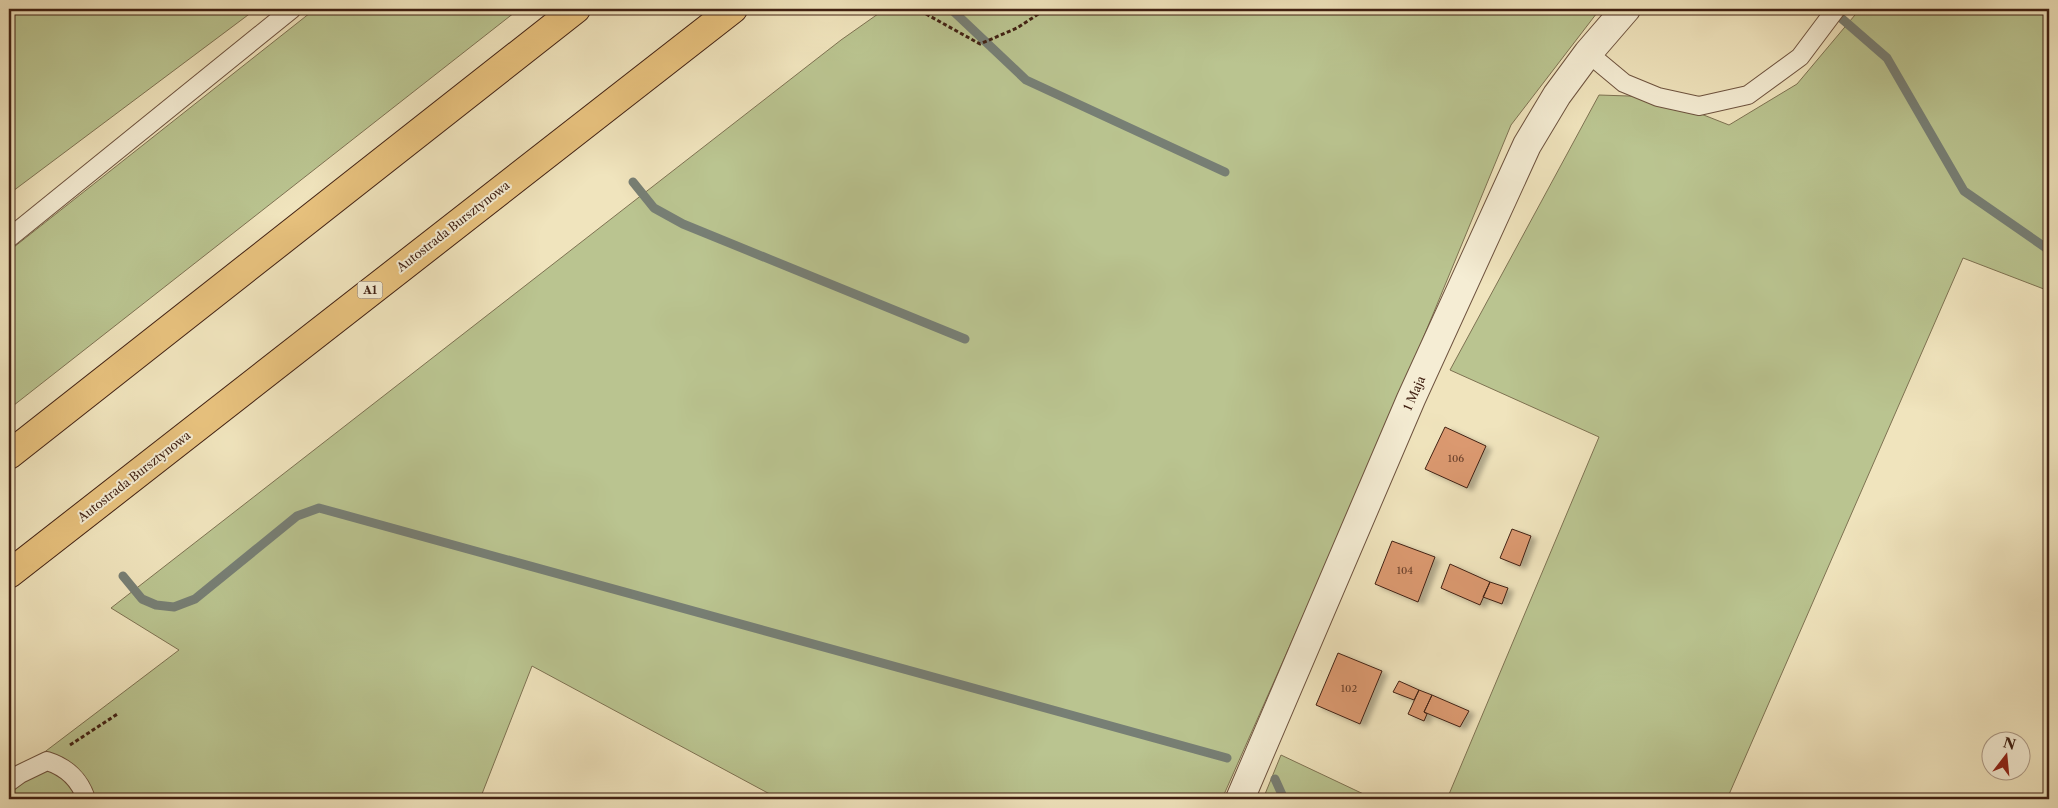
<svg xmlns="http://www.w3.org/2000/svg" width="2058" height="808" font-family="'Libre Caslon Text',serif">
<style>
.green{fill:#bac490;stroke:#7e7252}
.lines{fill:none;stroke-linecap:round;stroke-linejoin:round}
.stream{stroke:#777f75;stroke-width:9}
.building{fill:#db9970;stroke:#412113;filter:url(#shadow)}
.service-casing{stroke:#6d523e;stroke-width:20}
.minor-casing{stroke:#6d523e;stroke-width:30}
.motorway-casing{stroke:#412113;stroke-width:30}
.path{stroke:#412113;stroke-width:3;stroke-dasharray:4 2.5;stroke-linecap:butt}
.service{stroke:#f5edd4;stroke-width:18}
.minor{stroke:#f5edd4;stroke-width:28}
.motorway{stroke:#e8c27e;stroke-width:28}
.labels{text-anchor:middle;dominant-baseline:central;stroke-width:4;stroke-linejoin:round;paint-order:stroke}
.number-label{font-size:10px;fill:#683f2a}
.shield{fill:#f5edd4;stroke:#775e4d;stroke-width:1}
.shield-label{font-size:11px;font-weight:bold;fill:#412113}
.street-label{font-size:12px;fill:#412113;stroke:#f5edd4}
</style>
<defs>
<filter id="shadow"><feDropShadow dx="5.5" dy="3" stdDeviation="2.5" flood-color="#0004"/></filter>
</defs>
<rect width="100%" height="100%" fill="#f0e4bd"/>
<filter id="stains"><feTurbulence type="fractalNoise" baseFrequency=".004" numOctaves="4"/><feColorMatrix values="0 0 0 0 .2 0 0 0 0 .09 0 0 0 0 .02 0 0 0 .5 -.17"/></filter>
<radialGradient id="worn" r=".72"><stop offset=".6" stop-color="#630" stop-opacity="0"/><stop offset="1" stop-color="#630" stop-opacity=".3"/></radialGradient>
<path class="green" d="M 9,9 L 256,9 L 9,194 Z
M 315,9 L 519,9 L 9,409 L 9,251 Z
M 885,9 L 1600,9 L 1511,125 L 1384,433 L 1222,799 L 779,799 L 532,666 L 480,799 L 9,799 L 9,779 L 179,650 L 111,608 L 841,40 Z
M 1860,9 L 2049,9 L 2049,291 L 1963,258 L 1727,799 L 1447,799 L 1599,437 L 1450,370 L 1599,95 L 1658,97 L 1729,125 L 1797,84 Z
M 1281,755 L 1374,799 L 1263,799 Z"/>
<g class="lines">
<path class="stream" d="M 951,9 L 1026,80 L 1225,172
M 1833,11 L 1887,58 L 1964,191 L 2049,250
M 633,182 L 654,208 L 683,224 L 965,339
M 123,576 L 142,599 L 156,605 L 174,607 L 195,599 L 297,516 L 319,508 L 1227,758
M 1275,779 L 1284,799"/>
</g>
<path class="building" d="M 1445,427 L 1486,446 L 1467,488 L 1425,469 Z
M 1512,529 L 1531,536 L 1520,566 L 1500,558 Z
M 1392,541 L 1435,557 L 1418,602 L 1375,584 Z
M 1450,564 L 1490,582 L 1480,605 L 1441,588 Z
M 1490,582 L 1508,588 L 1502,604 L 1483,597 Z
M 1338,653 L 1382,671 L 1360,724 L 1316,705 Z
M 1399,681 L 1419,690 L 1414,700 L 1393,692 Z
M 1419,690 L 1432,695 L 1424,712 L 1427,714 L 1424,721 L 1408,714 Z
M 1432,695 L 1469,711 L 1460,727 L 1424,712 Z"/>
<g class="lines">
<defs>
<path id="service" d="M 1588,53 L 1624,83 L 1658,97 L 1699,106 L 1748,95 L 1800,57 L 1836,9
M 9,238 L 292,9
M 9,782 L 20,774 L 47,761 C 66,767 80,780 86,799"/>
<path id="minor" d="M 1240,799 L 1411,399 L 1527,145 L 1557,95 L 1588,53 L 1626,9"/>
<path id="motorway" d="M 9,455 L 576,9
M 9,574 L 733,9"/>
</defs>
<use href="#service" class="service-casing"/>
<use href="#minor" class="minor-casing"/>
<use href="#motorway" class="motorway-casing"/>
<path class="path" d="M 926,14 L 980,44 L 1017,28 L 1046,9
M 70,745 L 119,713"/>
<use href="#service" class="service"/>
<use href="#minor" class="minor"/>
<use href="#motorway" class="motorway"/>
</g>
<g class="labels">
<g class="number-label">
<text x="1456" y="458">106</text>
<text x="1405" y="570">104</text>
<text x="1349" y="688">102</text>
</g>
<rect class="shield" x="357.5" y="281.5" width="25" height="17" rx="4"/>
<g class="shield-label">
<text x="370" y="290">A1</text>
</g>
<g class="street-label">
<text transform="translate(453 226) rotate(-38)">Autostrada Bursztynowa</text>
<text transform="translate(1414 393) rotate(-66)">1 Maja</text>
<text transform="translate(134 476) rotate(-38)">Autostrada Bursztynowa</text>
</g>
</g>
<rect width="2058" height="808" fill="none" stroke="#f0e4bd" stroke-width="30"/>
<rect x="10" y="10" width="2038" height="788" fill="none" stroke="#412113" stroke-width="2.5"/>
<rect x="15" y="15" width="2028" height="778" fill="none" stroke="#412113"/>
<g transform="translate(2006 756) rotate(16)"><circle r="24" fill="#f5edd4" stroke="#ad9b87"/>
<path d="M0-4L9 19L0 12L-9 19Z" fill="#8f2418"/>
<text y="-8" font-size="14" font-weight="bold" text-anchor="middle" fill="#412113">N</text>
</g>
<rect width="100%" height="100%" filter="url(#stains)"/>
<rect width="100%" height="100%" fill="url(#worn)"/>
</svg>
